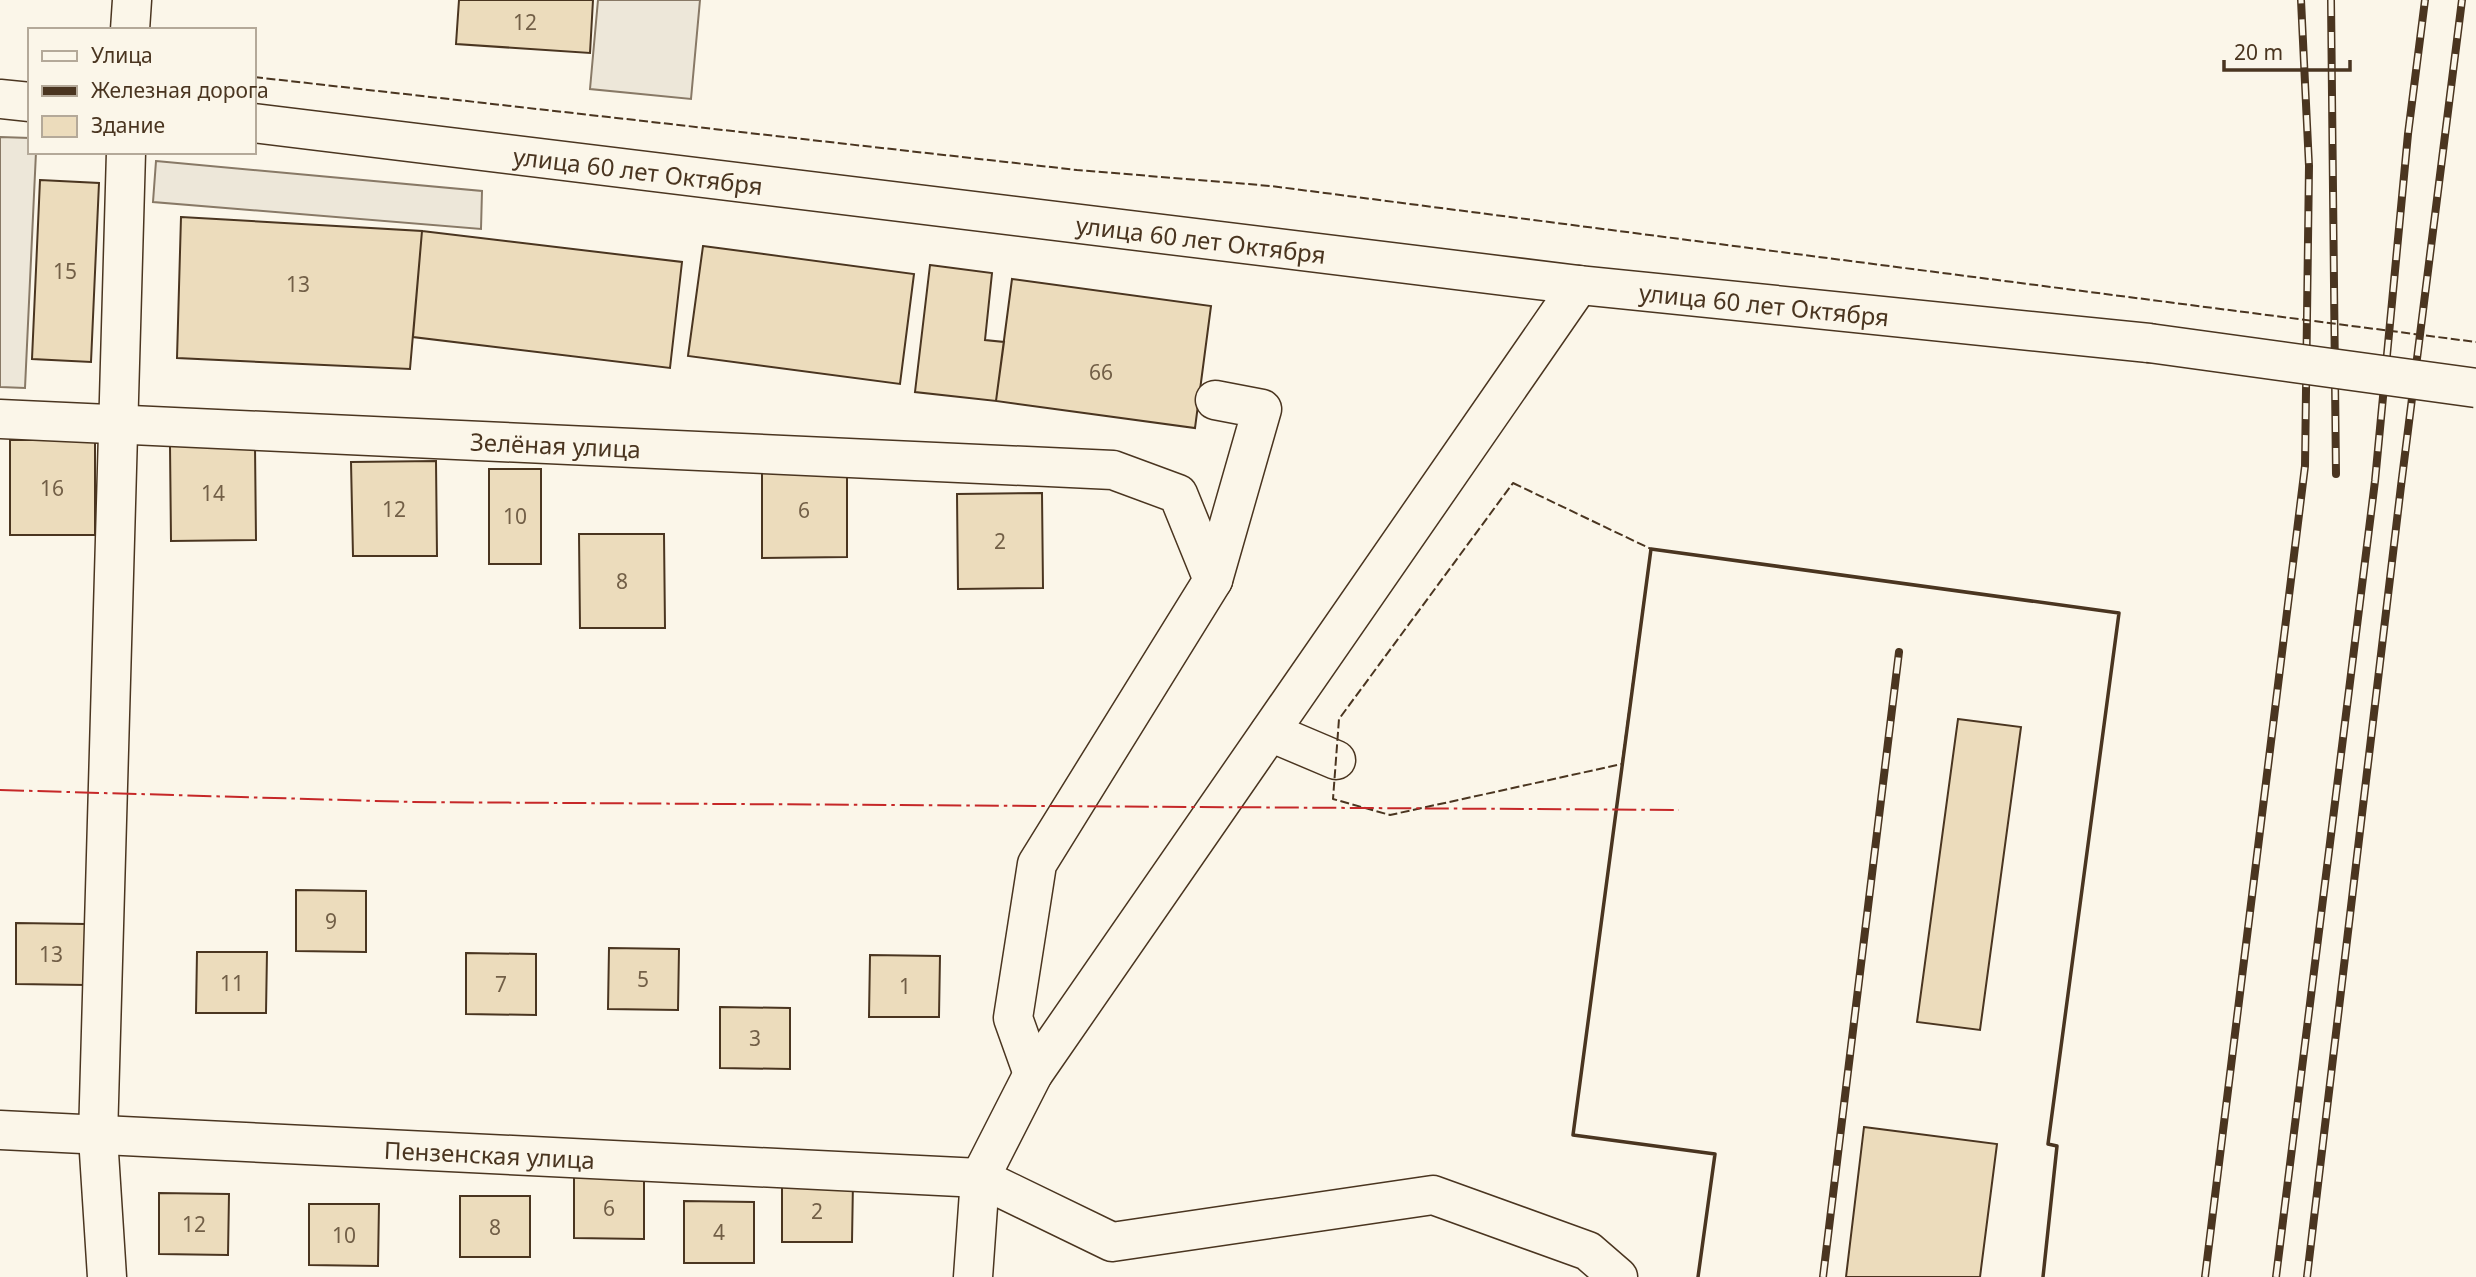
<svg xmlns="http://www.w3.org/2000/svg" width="2476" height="1277" font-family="'Noto Sans',sans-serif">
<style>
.parking{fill:#ede7d9;stroke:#887966;stroke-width:2}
.building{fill:#ecdcbc;stroke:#4a3520;stroke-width:2}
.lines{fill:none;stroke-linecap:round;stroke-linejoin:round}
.minor-casing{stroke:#4a3520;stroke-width:41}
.major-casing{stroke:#4a3520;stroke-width:41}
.minor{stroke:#fbf6e9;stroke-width:38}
.major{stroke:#fbf6e9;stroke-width:38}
.rail-casing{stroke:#4a3520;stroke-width:8}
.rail{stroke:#fbf6e9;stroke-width:5;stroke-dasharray:16;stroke-linecap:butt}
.major-bridge-casing{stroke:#4a3520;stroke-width:41;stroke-linecap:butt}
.major-bridge{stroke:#fbf6e9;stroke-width:38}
.fence{stroke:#4a3520;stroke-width:2;stroke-dasharray:9 3.5;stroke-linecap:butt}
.wall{stroke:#4a3520;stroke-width:3.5}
.power{stroke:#c62828;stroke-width:2;stroke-dasharray:24 5 3.5 5;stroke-linecap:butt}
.labels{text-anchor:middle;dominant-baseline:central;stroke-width:5;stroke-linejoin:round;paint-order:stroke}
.number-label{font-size:21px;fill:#725f47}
.street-label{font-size:24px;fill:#4a3520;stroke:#fbf6e9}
</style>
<rect width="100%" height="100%" fill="#fbf6e9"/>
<path class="parking" d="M 598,0 L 700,0 L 691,99 L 590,89 Z
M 0,137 L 30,138 L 30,152 L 36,152 L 25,388 L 0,387 Z
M 156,161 L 482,191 L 481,229 L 153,202 Z"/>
<path class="building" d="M 459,0 L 593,0 L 590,53 L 456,44 Z
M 40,180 L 99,183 L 91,362 L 32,359 Z
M 181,217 L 422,231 L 410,369 L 177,358 Z
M 422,231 L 682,262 L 670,368 L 413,337 Z
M 703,246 L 914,274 L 900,384 L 688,356 Z
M 930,265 L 992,273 L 985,340 L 1004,342 L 996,401 L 915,392 Z
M 1012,279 L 1211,306 L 1195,428 L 996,401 Z
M 10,440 L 95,440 L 95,535 L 10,535 Z
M 170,446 L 255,446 L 256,540 L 171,541 Z
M 436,461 L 437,556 L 353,556 L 351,462 Z
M 762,463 L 847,463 L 847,557 L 762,558 Z
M 489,469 L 541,469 L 541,564 L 489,564 Z
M 1042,493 L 1043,588 L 958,589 L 957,494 Z
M 579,534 L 664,534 L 665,628 L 580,628 Z
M 1958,719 L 2021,727 L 1980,1030 L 1917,1022 Z
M 296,890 L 366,891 L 366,952 L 296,951 Z
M 16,923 L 86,924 L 86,985 L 16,984 Z
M 609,948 L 679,949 L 678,1010 L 608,1009 Z
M 197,952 L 267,952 L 266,1013 L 196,1013 Z
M 466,953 L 536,954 L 536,1015 L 466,1014 Z
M 870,955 L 940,956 L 939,1017 L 869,1017 Z
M 720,1007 L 790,1008 L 790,1069 L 720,1068 Z
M 1864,1127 L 1997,1144 L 1980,1277 L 1846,1277 Z
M 574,1177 L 644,1178 L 644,1239 L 574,1238 Z
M 782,1181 L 853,1181 L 852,1242 L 782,1242 Z
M 159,1193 L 229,1194 L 228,1255 L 159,1254 Z
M 460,1196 L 530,1196 L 530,1257 L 460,1257 Z
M 684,1201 L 754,1202 L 754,1263 L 684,1263 Z
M 309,1204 L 379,1204 L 378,1266 L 309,1265 Z"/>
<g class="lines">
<defs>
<g id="minor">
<path d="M 130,30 L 132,0"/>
<path id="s1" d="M 0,419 L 1113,470 L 1178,494 L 1213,580 L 1037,864 L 1013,1018 L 1033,1074"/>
<path d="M 1213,580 L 1262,409 L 1215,400"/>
<path d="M 1270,732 L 1336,760"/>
<path id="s2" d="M 0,1130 L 980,1178 L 1112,1242 L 1433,1195 L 1588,1251 L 1618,1277"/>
<path d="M 107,1277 L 98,1137 L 126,152"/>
<path d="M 973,1277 L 980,1178 L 1033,1074 L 1579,285"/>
</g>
<g id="major">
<path d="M 0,99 L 30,102"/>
<path id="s3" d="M 254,123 L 1579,285 L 2149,343"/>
</g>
</defs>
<use href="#minor" class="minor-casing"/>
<use href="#major" class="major-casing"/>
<use href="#minor" class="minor"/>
<use href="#major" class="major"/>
<defs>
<path id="rail" d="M 2331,0 L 2336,474
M 1823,1277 L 1899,652
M 2205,1277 L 2305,466 L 2309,166 L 2301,0
M 2276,1277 L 2375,481 L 2408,134 L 2425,0
M 2307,1277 L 2401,486 L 2462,0"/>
</defs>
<use href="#rail" class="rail-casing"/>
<use href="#rail" class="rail"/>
<defs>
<path id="major-bridge" d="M 2149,343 L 2476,388"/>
</defs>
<use href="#major-bridge" class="major-bridge-casing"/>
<use href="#major-bridge" class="major-bridge"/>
<path class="fence" d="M 254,77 L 1077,170 L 1271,186 L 2476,342
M 1513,483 L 1651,549 L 1622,764 L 1390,815 L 1333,799 L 1339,719 Z"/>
<path class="wall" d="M 1698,1277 L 1715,1154 L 1573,1135 L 1651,549 L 2119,613 L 2048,1144 L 2057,1146 L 2043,1277"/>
<path class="power" d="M 0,790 L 412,802 L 1679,810"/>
</g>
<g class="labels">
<g class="number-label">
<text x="525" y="22">12</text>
<text x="65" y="271">15</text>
<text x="298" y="284">13</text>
<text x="1101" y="372">66</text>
<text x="52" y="488">16</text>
<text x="213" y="493">14</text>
<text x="394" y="509">12</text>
<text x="804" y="510">6</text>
<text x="515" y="516">10</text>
<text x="1000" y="541">2</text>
<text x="622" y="581">8</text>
<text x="331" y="921">9</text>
<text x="51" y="954">13</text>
<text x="643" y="979">5</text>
<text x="232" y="983">11</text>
<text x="501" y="984">7</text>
<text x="905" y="986">1</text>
<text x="755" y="1038">3</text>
<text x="609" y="1208">6</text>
<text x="817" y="1211">2</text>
<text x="194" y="1224">12</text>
<text x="495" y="1227">8</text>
<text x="719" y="1232">4</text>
<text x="344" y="1235">10</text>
</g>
<g class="street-label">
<text stroke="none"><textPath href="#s3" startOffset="387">улица 60 лет Октября</textPath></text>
<text stroke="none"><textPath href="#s3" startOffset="954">улица 60 лет Октября</textPath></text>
<text stroke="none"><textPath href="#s3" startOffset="1521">улица 60 лет Октября</textPath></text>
<text stroke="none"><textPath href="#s1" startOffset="556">Зелёная улица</textPath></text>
<text stroke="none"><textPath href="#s2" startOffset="490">Пензенская улица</textPath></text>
</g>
</g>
<rect x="28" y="28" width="228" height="126" fill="#fbf6e9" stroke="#b4a999" stroke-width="2"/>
<rect x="42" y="51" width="35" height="10" fill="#fbf6e9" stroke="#b4a999" stroke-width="2"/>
<text x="91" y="63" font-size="21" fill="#4a3520">Улица</text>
<rect x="42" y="86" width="35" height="10" fill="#4a3520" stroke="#b4a999" stroke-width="2"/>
<text x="91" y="98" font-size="21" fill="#4a3520">Железная дорога</text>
<rect x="42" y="116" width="35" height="21" fill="#ecdcbc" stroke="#b4a999" stroke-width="2"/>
<text x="91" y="133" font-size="21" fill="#4a3520">Здание</text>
<path d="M2224 60v10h126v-10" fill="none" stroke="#4a3520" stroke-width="3.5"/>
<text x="2234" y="60" font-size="21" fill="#4a3520" stroke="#fbf6e9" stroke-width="5" paint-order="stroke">20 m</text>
</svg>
